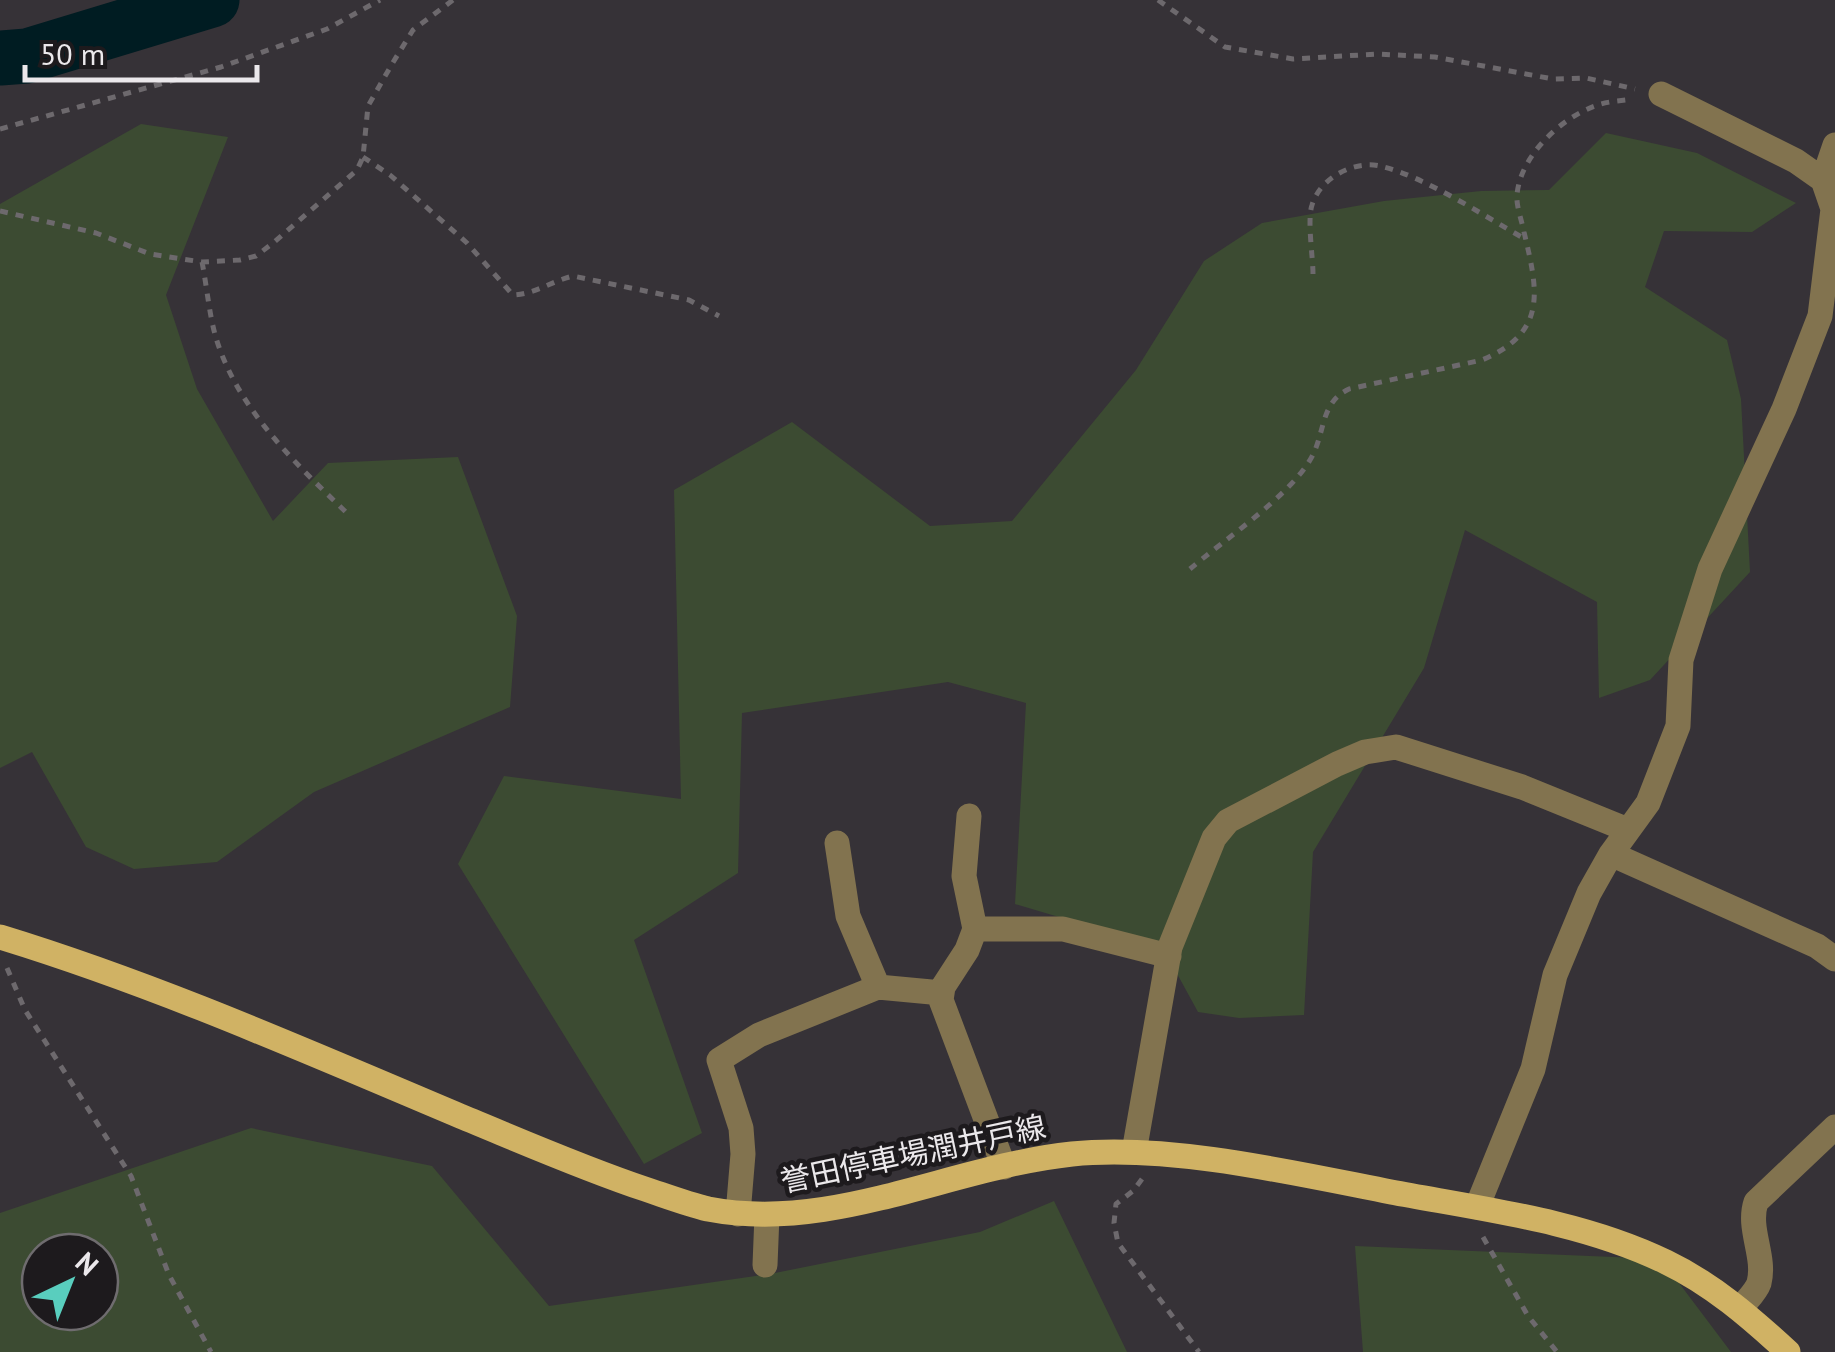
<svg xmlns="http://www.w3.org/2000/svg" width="1835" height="1352" font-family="'PT Sans','Noto Sans JP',sans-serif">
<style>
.green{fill:#3c4b32;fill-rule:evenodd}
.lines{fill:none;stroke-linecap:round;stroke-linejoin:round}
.river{stroke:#001c22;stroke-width:55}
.path{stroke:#6d696d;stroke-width:5;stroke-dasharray:8 8;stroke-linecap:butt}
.minor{stroke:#82734f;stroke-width:25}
.major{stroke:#d0b264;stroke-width:25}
.labels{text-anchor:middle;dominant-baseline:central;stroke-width:9;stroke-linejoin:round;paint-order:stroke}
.street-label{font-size:30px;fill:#ebe8eb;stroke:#1d1a1d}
</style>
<rect width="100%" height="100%" fill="#363237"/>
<path class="green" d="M 141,124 L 228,137 L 166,295 L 197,389 L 273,521 L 328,463 L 458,457 L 517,616 L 510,707 L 314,792 L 217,862 L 134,869 L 86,847 L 32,752 L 0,768 L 0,204 Z
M 1606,133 L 1697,153 L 1796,203 L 1752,232 L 1664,231 L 1645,287 L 1727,340 L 1741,399 L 1750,572 L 1650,680 L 1599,698 L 1597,602 L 1465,530 L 1424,668 L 1313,852 L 1304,1015 L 1239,1018 L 1198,1012 L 1163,948 L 1015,904 L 1026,703 L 948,682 L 742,713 L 738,873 L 634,940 L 702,1133 L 644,1164 L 458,864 L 504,776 L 681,799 L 674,490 L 792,422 L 930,526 L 1012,521 L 1136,370 L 1204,261 L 1262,223 L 1384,201 L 1481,191 L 1549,190 Z
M 251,1128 L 432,1166 L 549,1306 L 770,1274 L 980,1232 L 1054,1201 L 1127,1352 L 0,1352 L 0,1213 ZM 40,1252 L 100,1252 L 100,1312 L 40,1312 Z
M 1355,1246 L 1661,1259 L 1731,1352 L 1363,1352 Z"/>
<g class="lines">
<path class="river" d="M 0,58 L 27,56 L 212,0"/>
<path class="path" d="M 1158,0 L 1225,47 L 1293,59 L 1377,54 L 1435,57 L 1553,79 L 1586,78 L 1635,89
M 0,129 L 221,67 L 327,29 L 380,0
M 363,157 L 390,175 L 467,243 L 513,295 C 535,294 552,281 573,276 L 689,300 L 719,316
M 0,211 L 96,233 L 150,254 L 202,262 L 240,260 L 256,256 L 273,243 L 357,170 L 363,157 L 368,106 L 392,64 L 413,30 L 453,0
M 202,262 C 207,287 209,314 216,338 C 238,410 297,465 349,515
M 1313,274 C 1313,257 1307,220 1312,205 C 1320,178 1354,160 1380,166 C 1424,176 1484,216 1525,239
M 1190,569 C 1224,540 1288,497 1310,460 C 1326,434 1319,403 1349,389 L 1482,360 C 1548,332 1538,291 1524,232 C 1522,221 1516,206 1517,195 C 1520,156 1561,118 1595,106 C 1607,101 1621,101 1633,99
M 7,968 L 25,1010 L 131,1176 L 169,1275 L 211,1352
M 1142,1179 L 1133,1191 L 1116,1204 L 1114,1223 L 1118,1243 L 1199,1352
M 1483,1237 L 1528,1316 L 1557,1352"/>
<path class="minor" d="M 1661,94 L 1796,161 L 1823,180
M 969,816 L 964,876 L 975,929 L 967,950 L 943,987 L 941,1000 L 1004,1167
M 837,843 L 848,916 L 878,987
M 1611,854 L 1817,946 L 1835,959
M 975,929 L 1063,929 L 1169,956
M 1134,1152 L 1170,947 L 1214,838 L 1228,821 L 1337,764 L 1365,752 L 1396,747 L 1522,787 L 1628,830
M 1477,1207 L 1533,1069 L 1555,975 L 1589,893 L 1611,854 L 1648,803 L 1678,726 L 1681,660 L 1710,569 L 1784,409 L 1820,316 L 1833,209 L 1823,180 L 1835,145
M 738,1214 L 743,1154 L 741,1128 L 719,1060 L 759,1035 L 878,987 L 942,993
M 765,1265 L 767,1215
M 1740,1309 C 1746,1301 1756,1292 1759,1283 C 1766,1256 1747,1229 1756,1202 L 1835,1127"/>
<path class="major" d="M 0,937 C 157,985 308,1052 460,1116 C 521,1141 582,1168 645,1189 C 666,1196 687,1204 708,1209 C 832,1233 950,1167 1072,1154 C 1169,1144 1294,1173 1391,1192 C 1482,1209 1582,1221 1666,1262 C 1712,1284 1750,1317 1788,1352"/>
</g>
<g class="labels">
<g class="street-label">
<text transform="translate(913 1153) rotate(-12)">誉田停車場潤井戸線</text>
</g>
</g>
<g transform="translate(70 1282) rotate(43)"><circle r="48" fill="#1d1a1d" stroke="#6f6c6f" stroke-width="2.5"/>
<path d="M0-8L18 38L0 25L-18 38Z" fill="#59cebe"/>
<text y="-15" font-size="28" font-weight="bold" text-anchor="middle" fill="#ebe8eb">N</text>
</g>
<path d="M25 65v15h232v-15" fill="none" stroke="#ebe8eb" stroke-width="5"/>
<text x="40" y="65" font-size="30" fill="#ebe8eb" stroke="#1d1a1d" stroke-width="8" paint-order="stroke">50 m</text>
</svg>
